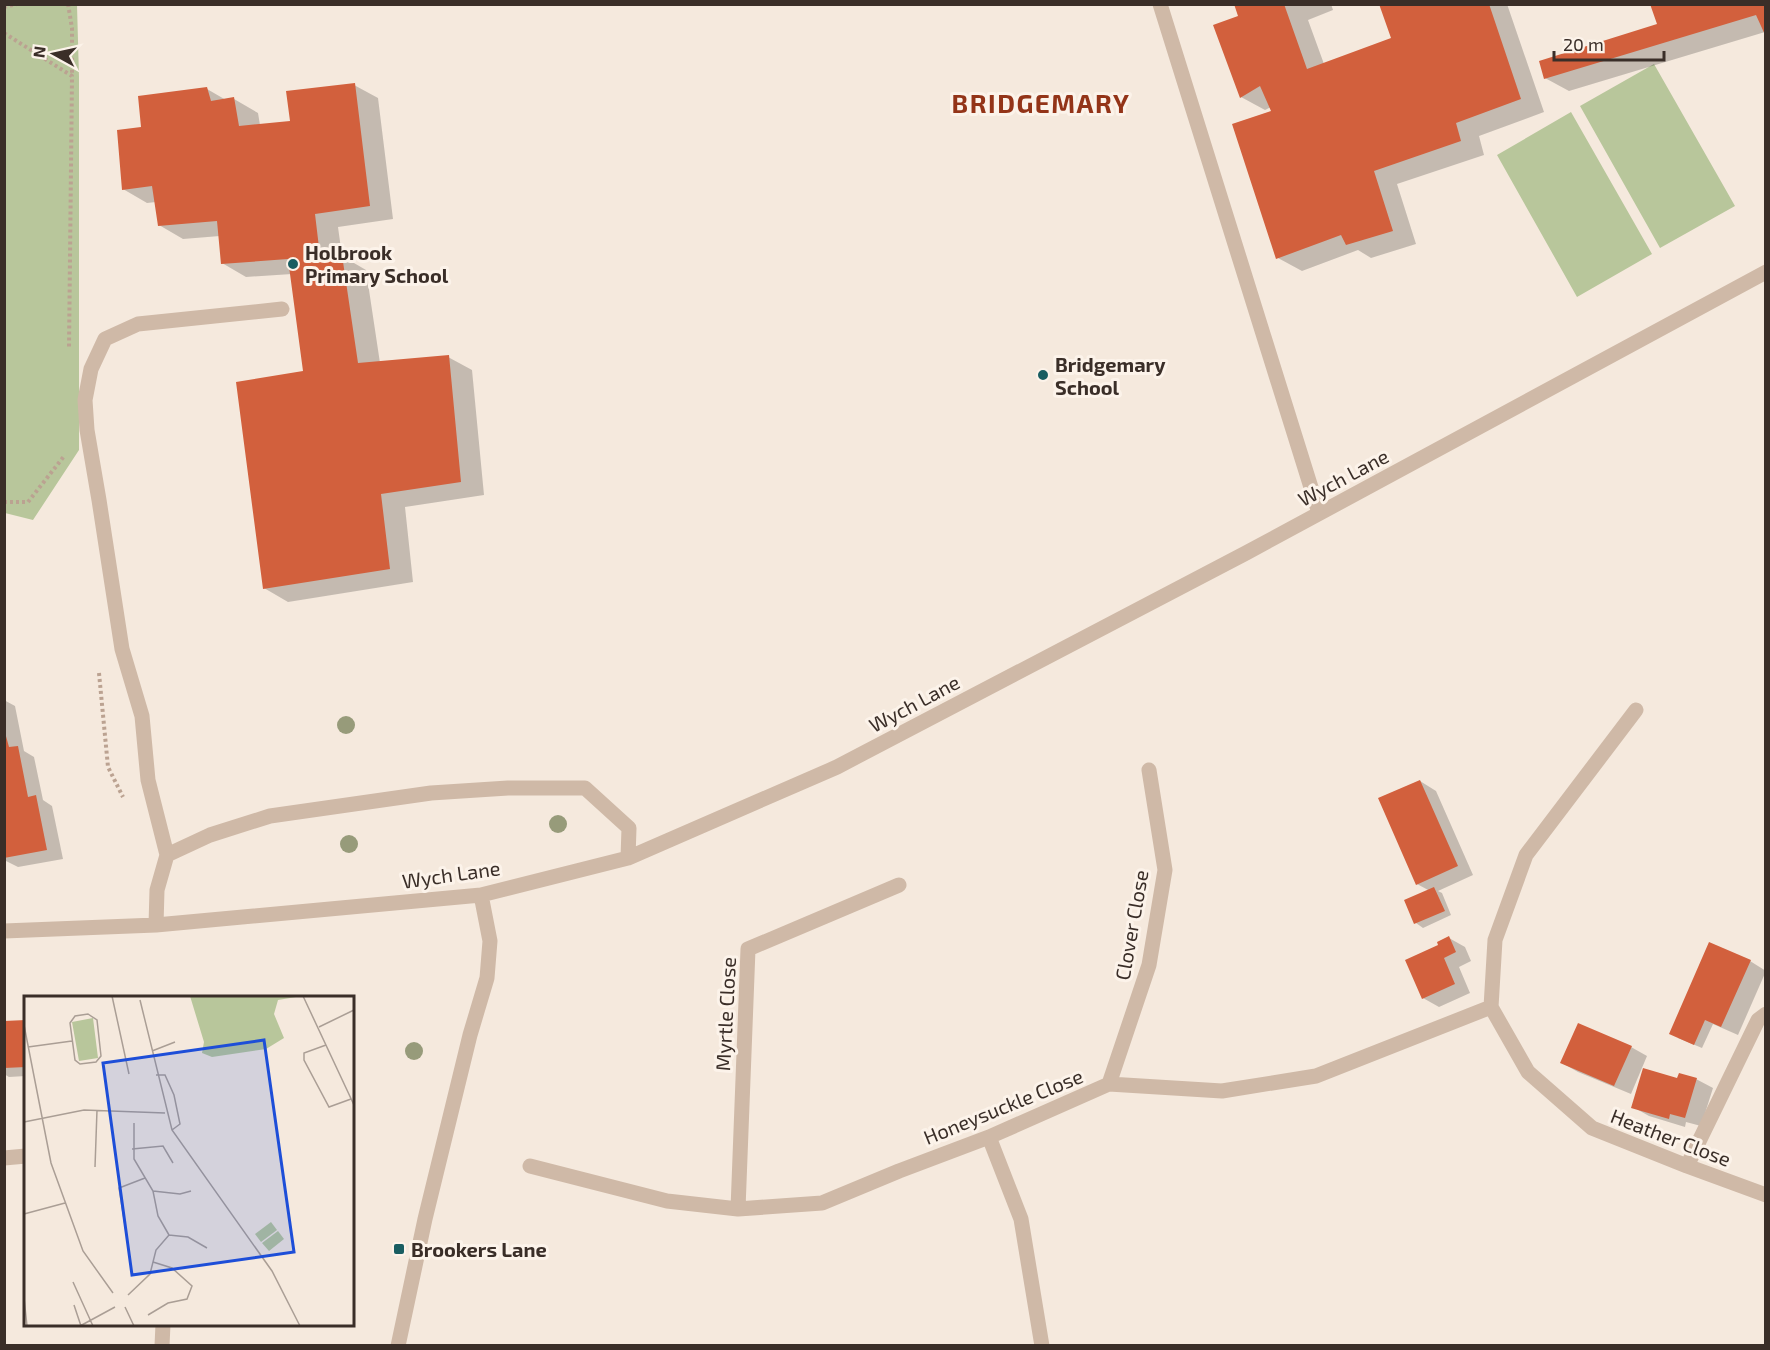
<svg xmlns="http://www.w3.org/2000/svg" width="1770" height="1350" font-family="'Exo 2',sans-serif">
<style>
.green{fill:#b8c69b}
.shadow{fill:#0003}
.building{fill:#d2603d}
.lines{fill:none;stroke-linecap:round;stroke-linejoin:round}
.path{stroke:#bba291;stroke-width:4;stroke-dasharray:3 3;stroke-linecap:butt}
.minor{stroke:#cfb9a7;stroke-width:15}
.tree{fill:#979b7a}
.poi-dot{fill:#195d61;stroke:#fcf3ea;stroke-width:2}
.labels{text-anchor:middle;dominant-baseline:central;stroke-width:6;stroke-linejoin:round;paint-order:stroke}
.poi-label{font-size:20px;font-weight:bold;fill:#3a2e28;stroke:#fcf3ea;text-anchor:start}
.street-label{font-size:20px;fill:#3a2e28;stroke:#fcf3ea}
.district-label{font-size:26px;font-weight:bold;letter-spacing:1.5px;fill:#933418;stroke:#fcf3ea}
.inset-road{fill:none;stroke:#aa9e95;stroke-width:1.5}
.view{fill:#1d4ed8;fill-opacity:0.15;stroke:#1d4ed8;stroke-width:3}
.inset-edge{fill:none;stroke:#3a2e28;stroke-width:3}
</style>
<rect width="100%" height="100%" fill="#f5e9dd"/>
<path class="green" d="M 5,5 L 77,5 L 79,77 L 79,450 L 33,520 L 5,513 Z
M 1654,64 L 1735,206 L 1660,248 L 1580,106 Z
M 1571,112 L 1652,254 L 1577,297 L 1497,155 Z"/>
<path class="shadow" d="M 1235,4 L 1331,4 L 1333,10 L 1308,20 L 1324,64 L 1393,39 L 1380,4 L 1507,4 L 1544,112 L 1479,136 L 1484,155 L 1397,184 L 1416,244 L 1371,258 L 1358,250 L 1302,271 L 1278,258 L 1273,112 L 1271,107 L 1265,110 L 1241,97 L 1240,17 Z
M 1766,4 L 1765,32 L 1569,91 L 1545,78 L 1658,25 Z
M 354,85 L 378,98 L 393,219 L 338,227 L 342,256 L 366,270 L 380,363 L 448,357 L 472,370 L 484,495 L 405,507 L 413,582 L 288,602 L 264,588 L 305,372 L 292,274 L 246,277 L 222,263 L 220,236 L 183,239 L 159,225 L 156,202 L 147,203 L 123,189 L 143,128 L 207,89 L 226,100 L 234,99 L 258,113 L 260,125 L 292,122 Z
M 4,700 L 15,706 L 24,751 L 34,757 L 43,800 L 52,806 L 63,859 L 18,867 L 4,860 Z
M 1420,781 L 1436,791 L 1473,875 L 1438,891 L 1442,893 L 1451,915 L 1423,928 L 1416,923 L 1406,901 L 1430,891 L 1417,884 Z
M 1449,938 L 1465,947 L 1471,961 L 1459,967 L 1470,993 L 1439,1007 L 1423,998 L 1440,946 Z
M 1750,961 L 1766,971 L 1738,1035 L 1713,1024 L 1702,1048 L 1678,1038 Z
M 26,1021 L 26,1076 L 9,1077 L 4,1074 L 4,1022 Z
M 1631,1047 L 1647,1056 L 1631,1094 L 1578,1072 L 1562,1063 Z
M 1696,1079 L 1713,1088 L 1701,1126 L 1686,1122 L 1685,1127 L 1649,1116 L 1633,1107 L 1678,1080 Z"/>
<path class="building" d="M 1234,4 L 1284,4 L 1307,69 L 1391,38 L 1379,4 L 1489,4 L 1521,99 L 1456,123 L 1461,141 L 1374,171 L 1393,231 L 1346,245 L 1341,235 L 1276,259 L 1232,124 L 1271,111 L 1260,86 L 1240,98 L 1213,25 L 1238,16 Z
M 1650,4 L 1766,4 L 1766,37 L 1756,15 L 1544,79 L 1539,61 L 1657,24 Z
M 355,83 L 370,206 L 315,214 L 320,256 L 342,255 L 358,363 L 449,355 L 461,482 L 381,494 L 390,569 L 263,589 L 236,382 L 303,371 L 288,259 L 221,264 L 217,221 L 158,226 L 152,186 L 122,190 L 117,130 L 141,127 L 138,96 L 207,87 L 211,101 L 234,97 L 239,126 L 290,121 L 286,91 Z
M 4,729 L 9,747 L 18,746 L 28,797 L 36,795 L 47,850 L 4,858 Z
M 1420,780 L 1458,866 L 1416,885 L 1378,798 Z
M 1434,887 L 1445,911 L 1414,924 L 1404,900 Z
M 1449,936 L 1456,952 L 1444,958 L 1455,984 L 1422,999 L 1405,960 L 1438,945 L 1437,942 Z
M 1709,942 L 1751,960 L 1721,1027 L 1705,1020 L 1694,1045 L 1669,1034 Z
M 26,1020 L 26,1067 L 4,1068 L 4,1021 Z
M 1578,1023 L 1632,1046 L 1614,1086 L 1560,1063 Z
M 1643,1068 L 1677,1078 L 1679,1073 L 1697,1078 L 1685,1118 L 1670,1114 L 1669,1119 L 1631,1108 Z"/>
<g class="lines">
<path class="path" d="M 68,4 L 72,28 L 72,75
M 4,7 L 17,4
M 4,33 L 72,76 L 69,349
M 4,502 L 28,502 L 65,455
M 99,673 L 108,767 L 123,797"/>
<path class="minor" d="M 1160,4 L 1319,513
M 1636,710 L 1526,855 L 1495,940 L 1491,1007 L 1528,1072 L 1592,1128 L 1687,1166 L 1766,1195
M 167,855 L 148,780 L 142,716 L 122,649 L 99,500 L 87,430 L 85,400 L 91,369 L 105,339 L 138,324 L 282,309
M 156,925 L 157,890 L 167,855 L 210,835 L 270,816 L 431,793 L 508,788 L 585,788 L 629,828 L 628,858
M 4,931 L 156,925 L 481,895 L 628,858 L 837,767 L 1246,553 L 1766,272
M 1109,1084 L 1149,965 L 1165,870 L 1149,770
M 989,1137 L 1021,1219 L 1042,1346
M 4,1158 L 26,1156
M 530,1166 L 667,1201 L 738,1209 L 822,1203 L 899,1171 L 989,1137 L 1109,1084 L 1222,1091 L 1316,1076 L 1491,1007
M 1687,1166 L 1758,1020 L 1766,1014
M 738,1209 L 748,949 L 899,885
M 162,1346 L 163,1324
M 398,1346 L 425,1219 L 470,1035 L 487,978 L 490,941 L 481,895"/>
</g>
<g class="tree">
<circle cx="346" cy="725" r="9"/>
<circle cx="558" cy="824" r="9"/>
<circle cx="349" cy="844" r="9"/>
<circle cx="414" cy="1051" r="9"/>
</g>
<g class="poi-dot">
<circle cx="293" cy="264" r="6"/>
<circle cx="1043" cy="375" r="6"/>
<rect x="393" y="1243" width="12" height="12" rx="3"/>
</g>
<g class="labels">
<g class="poi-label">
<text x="305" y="252">Holbrook<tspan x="305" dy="23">Primary School</tspan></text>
<text x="1055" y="364">Bridgemary<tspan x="1055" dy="23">School</tspan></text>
<text x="411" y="1249">Brookers Lane</text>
</g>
<g class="street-label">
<text transform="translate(1343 477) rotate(-28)">Wych Lane</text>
<text transform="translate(914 703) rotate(-28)">Wych Lane</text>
<text transform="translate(451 874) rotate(-8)">Wych Lane</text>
<text transform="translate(1131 925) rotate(-80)">Clover Close</text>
<text transform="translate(725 1014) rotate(-87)">Myrtle Close</text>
<text transform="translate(1003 1106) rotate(-22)">Honeysuckle Close</text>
<text transform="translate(1671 1137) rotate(21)">Heather Close</text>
</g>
<g class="district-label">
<text x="1041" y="102">BRIDGEMARY</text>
</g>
</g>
<g transform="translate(24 996)">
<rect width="330" height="330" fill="#f5e9dd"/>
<path d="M 166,0 L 271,0 L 272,1 L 254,4 L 250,18 L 260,42 L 242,53 L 188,61 L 178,57 L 180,46 ZM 69,22 L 74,62 L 55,65 L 48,26 ZM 247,226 L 253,234 L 237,246 L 231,238 ZM 254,235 L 260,243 L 245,255 L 238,247 Z" fill="#b8c69b"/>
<path class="inset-road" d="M 88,0 L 105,78M 279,0 L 330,109M 116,4 L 148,134 L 248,275 L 276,330M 64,18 L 73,24 L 77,60 L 72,66 L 56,68 L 51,64 L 46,27 L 51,20 ZM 0,29 L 27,167 L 59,255 L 89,297M 295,31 L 330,14M 302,49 L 280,57 L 280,64 L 305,111 L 327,103M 4,51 L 48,45M 128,55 L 151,46M 132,79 L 141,79 L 150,99 L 156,128 L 148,134M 0,126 L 60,114 L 141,117M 110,127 L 110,163 L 129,195 L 134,220 L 145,239M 108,153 L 139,150 L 149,167M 71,171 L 73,114M 129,195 L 156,198 L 167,195M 0,218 L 41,207M 103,242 L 95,192 L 121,182M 49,286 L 69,330M 104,299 L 126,278 L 132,254 L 145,239 L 164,241 L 183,252M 0,302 L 3,330M 50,309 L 57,330M 101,311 L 110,330M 124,319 L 144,307 L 163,303 L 168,290 L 148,272 L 129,266M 56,330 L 91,311"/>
<path class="view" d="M 240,44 L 270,256 L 108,279 L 79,67 Z"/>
<rect width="330" height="330" class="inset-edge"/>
</g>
<rect width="1770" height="1350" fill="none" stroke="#3a2e28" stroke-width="12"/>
<g transform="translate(54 54) rotate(278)" stroke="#fcf3ea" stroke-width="4.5" paint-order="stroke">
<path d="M0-4.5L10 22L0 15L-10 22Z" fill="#3a2e28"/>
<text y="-9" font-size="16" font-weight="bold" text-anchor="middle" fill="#3a2e28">N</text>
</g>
<path d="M1554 51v9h110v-9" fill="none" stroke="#3a2e28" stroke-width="3"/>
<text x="1563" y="51" font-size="18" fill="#3a2e28" stroke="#fcf3ea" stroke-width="4.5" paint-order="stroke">20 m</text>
</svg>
